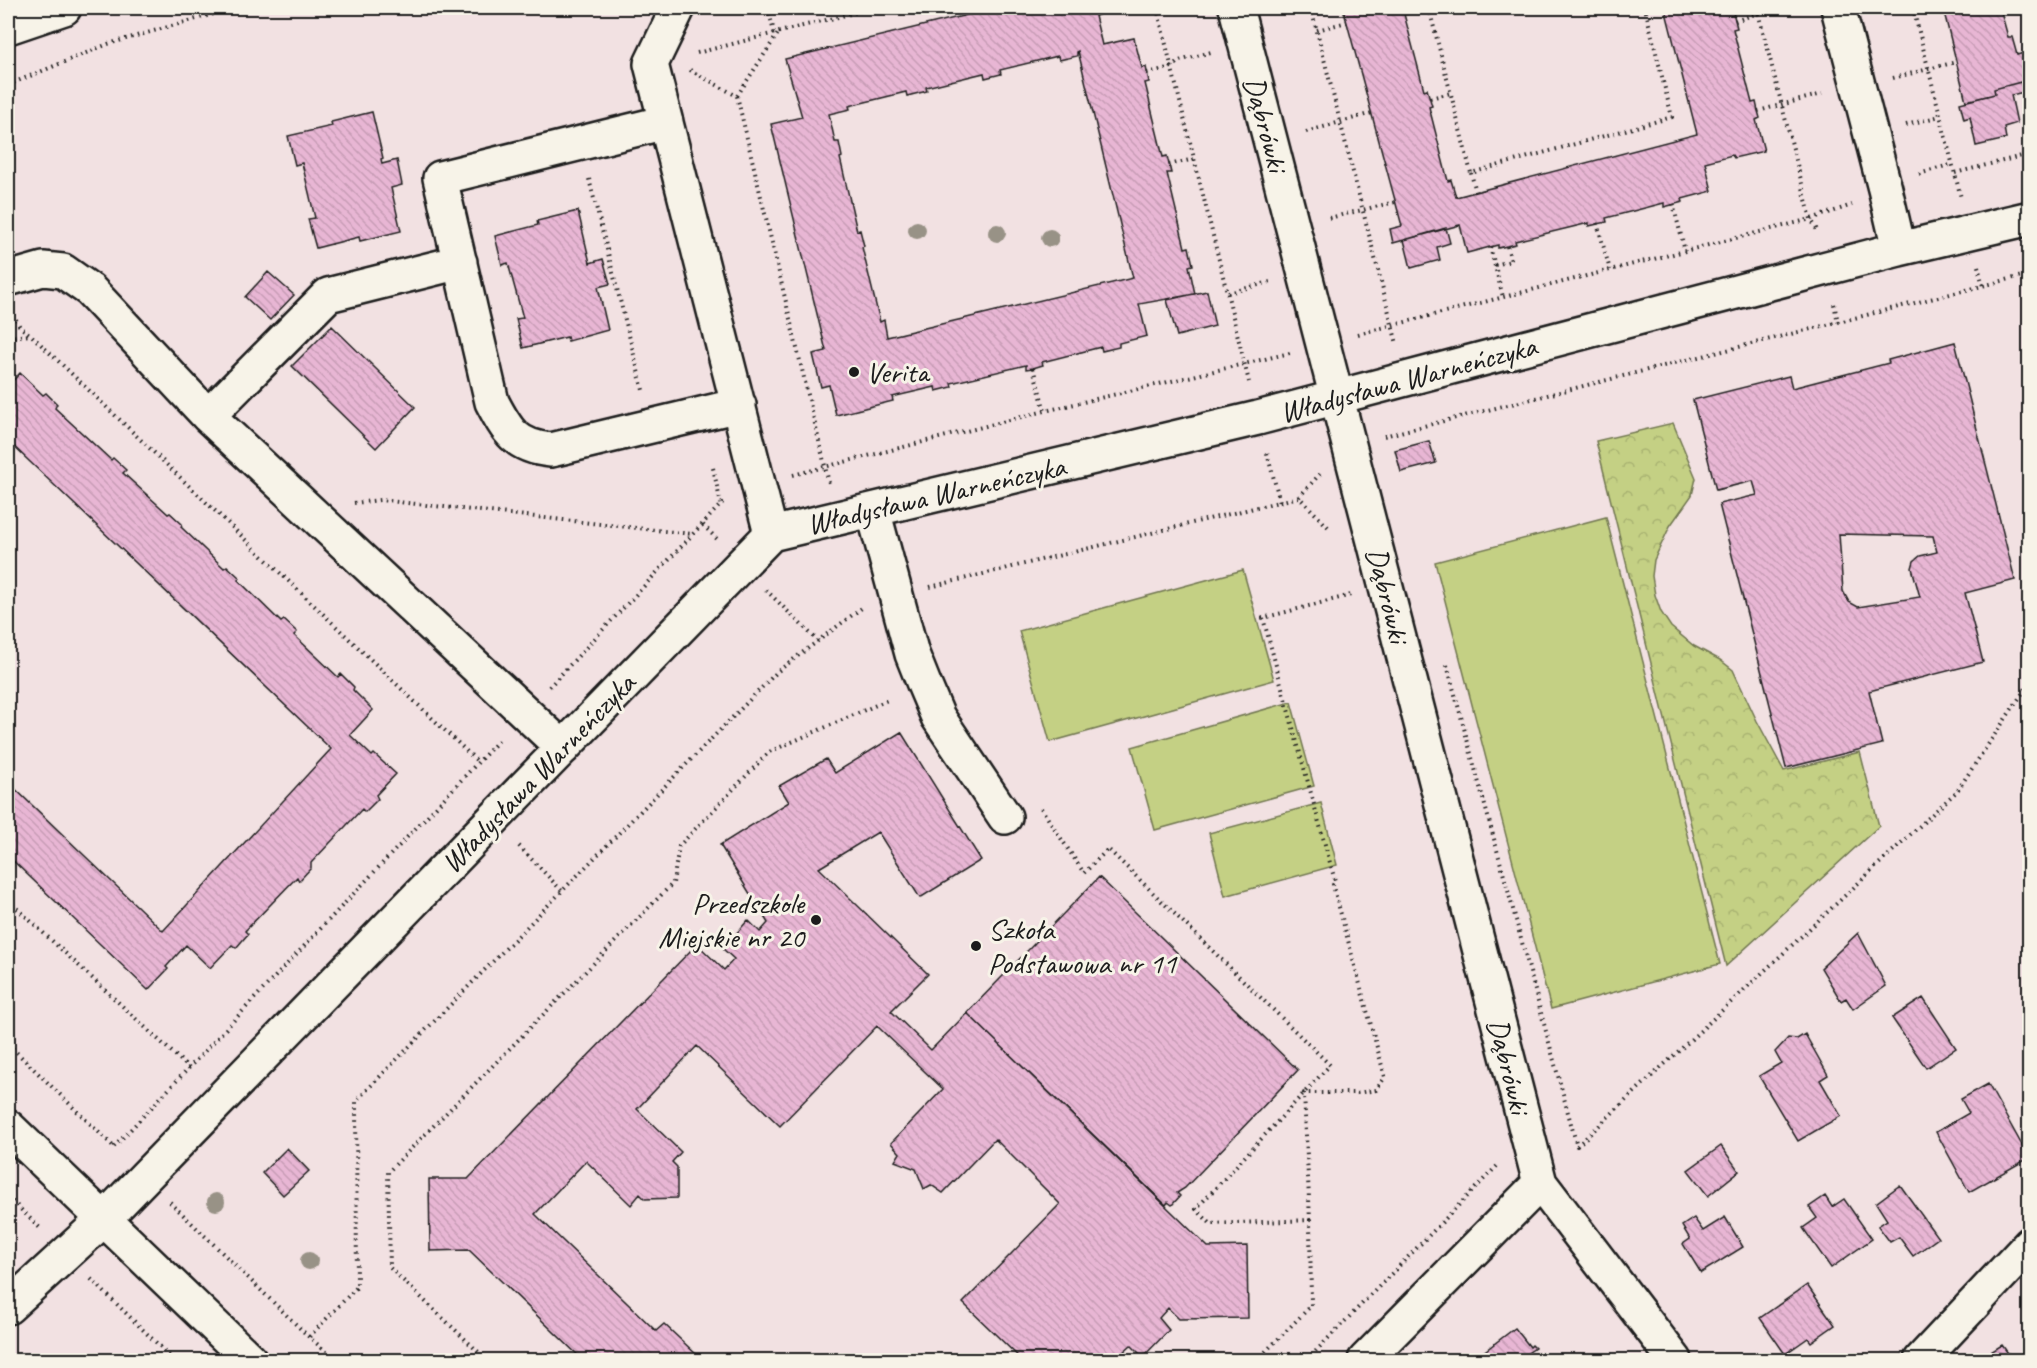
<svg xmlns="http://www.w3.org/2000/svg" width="2037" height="1368" font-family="Caveat,sans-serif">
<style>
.grass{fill:#c4d084;stroke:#707650;stroke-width:1.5}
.park{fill:url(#park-crowns);stroke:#707650;stroke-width:1.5}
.building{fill:url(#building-back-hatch);stroke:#1c1c1c;stroke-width:1.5;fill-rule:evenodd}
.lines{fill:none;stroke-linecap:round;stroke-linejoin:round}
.minor-casing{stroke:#1c1c1c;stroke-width:38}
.path{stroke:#1c1c1c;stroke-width:4;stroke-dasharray:1.5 4.5;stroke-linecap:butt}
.minor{stroke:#f7f3e8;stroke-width:33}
.tree{fill:#989286}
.poi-dot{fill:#1c1c1c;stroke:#f7f3e8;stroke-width:2}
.labels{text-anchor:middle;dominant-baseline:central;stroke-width:6;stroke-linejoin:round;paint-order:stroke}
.street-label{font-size:30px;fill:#1c1c1c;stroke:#f7f3e8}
.poi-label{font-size:30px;fill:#1c1c1c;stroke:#f7f3e8;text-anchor:start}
</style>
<defs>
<pattern id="park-crowns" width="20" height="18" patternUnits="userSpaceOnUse" patternTransform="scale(1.5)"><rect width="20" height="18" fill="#c4d084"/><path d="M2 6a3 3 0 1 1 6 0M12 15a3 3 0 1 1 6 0" fill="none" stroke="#a8b271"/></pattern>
<pattern id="building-back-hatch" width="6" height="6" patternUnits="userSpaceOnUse" patternTransform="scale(1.5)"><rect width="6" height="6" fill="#e8b6d4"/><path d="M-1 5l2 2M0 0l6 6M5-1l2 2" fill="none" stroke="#c69cb5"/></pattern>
</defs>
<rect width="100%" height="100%" fill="#f2e1e2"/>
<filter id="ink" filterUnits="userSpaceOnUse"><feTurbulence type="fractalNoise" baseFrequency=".0167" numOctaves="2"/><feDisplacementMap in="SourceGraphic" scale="12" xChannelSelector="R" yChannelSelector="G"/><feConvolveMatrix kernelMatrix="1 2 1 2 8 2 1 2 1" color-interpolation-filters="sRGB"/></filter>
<g filter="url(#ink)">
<path class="grass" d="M 1606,517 L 1720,964 L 1551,1009 L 1435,562 Z
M 1243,570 L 1274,680 L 1050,742 L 1019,631 Z
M 1291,702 L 1314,786 L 1155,830 L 1132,747 Z
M 1321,803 L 1337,865 L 1225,896 L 1209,833 Z"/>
<path class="park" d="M 1673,423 L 1696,478 L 1692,495 L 1670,526 L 1654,560 L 1652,576 L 1655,595 L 1661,612 L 1671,627 L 1694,646 L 1720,660 L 1733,670 L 1757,721 L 1784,771 L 1860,752 L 1879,826 L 1726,966 L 1596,441 Z"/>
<path class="building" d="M 996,8 L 1096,8 L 1098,15 L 1095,16 L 1102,45 L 1134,38 L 1142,68 L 1146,67 L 1149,82 L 1145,83 L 1163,157 L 1167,156 L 1171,173 L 1167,173 L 1185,248 L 1189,247 L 1193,265 L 1189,266 L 1195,294 L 1139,304 L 1147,336 L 1119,343 L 1119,347 L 1102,351 L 1101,347 L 1042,362 L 1043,365 L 1033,368 L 1026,369 L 1026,365 L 951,383 L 952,387 L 936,391 L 935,387 L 892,397 L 893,401 L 836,415 L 829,385 L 821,387 L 813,354 L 826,351 L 771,124 L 802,117 L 785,59 ZM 1078,51 L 1133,278 L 887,337 L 884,320 L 880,322 L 862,247 L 864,246 L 860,230 L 857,231 L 840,158 L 842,157 L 839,142 L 835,142 L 829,114 L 850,109 L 849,106 L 906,92 L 907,96 L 927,91 L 926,87 L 984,73 L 985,78 L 1001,74 L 1000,70 L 1058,56 L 1059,60 L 1077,56 L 1077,52 Z
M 1343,8 L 1406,8 L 1407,14 L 1404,14 L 1424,90 L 1427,89 L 1432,106 L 1429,107 L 1448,181 L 1451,180 L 1456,197 L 1697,134 L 1665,8 L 1727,8 L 1728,13 L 1733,12 L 1737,28 L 1733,29 L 1752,103 L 1756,102 L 1758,111 L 1760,118 L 1756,120 L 1764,151 L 1734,158 L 1732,155 L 1705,162 L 1712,191 L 1682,199 L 1683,202 L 1664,207 L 1664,203 L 1606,218 L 1607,222 L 1589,226 L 1589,223 L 1515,241 L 1516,244 L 1498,248 L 1498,245 L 1490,247 L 1467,253 L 1460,225 L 1393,243 L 1390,229 L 1402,226 Z
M 1943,8 L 2000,8 L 2008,37 L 2012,37 L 2017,55 L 2030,51 L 2030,112 L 2021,82 L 1994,89 L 1995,94 L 1966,101 Z
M 2021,82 L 2024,92 L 2011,95 L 2017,123 L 2004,127 L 2006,139 L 1976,146 L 1970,117 L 1964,119 L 1960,103 L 1995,94 L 1994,89 Z
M 372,112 L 383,158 L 381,159 L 382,164 L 397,160 L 402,185 L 391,188 L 401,231 L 360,241 L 359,237 L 316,248 L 308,219 L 315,218 L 302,163 L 295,165 L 288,136 L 332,126 L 331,122 Z
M 578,211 L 590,263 L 603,259 L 610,284 L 598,287 L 608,330 L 568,341 L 567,337 L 523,348 L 516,319 L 523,318 L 508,263 L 502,265 L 495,236 L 538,225 L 537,221 Z
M 1446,228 L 1450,243 L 1437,247 L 1440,260 L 1411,268 L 1404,240 Z
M 268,272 L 294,295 L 270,320 L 245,297 Z
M 1207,291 L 1215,326 L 1177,336 L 1167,300 Z
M 332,326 L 415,407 L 376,448 L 292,366 Z
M 1955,342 L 2015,580 L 1965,593 L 1983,662 L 1869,691 L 1882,744 L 1786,768 L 1719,504 L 1757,495 L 1753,481 L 1716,490 L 1693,400 L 1789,376 L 1792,388 L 1889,363 L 1888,360 ZM 1839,534 L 1933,536 L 1937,552 L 1920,556 L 1914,561 L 1912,568 L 1920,597 L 1858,607 L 1849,602 L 1843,591 Z
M 20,373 L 43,395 L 46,393 L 57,404 L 55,408 L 111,460 L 113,458 L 126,470 L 123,473 L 168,514 L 170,513 L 182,524 L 181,527 L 224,568 L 227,566 L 240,578 L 238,580 L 281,622 L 284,620 L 297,632 L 294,635 L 338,677 L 341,674 L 354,687 L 353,690 L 373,710 L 350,735 L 372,756 L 374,754 L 396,774 L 376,795 L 378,799 L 365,812 L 362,809 L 311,863 L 311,868 L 299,881 L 297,877 L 245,931 L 248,934 L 236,948 L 232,945 L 210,968 L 186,945 L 166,967 L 168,969 L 148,990 L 8,856 L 8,782 L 163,931 L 331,749 L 8,441 L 8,386 Z
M 1429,441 L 1436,463 L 1401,472 L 1395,450 Z
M 901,732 L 981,860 L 920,898 L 878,832 L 819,868 L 928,974 L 891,1011 L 931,1050 L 967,1013 L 1208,1247 L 1247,1246 L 1248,1318 L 1179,1319 L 1168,1308 L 1159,1318 L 1169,1330 L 1143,1357 L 1131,1345 L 1120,1355 L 1126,1360 L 1022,1360 L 963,1303 L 1060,1204 L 995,1139 L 943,1193 L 931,1185 L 924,1189 L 916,1169 L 895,1161 L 900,1153 L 891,1143 L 943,1089 L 877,1026 L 780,1126 L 697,1046 L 637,1109 L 681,1152 L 672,1162 L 677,1167 L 677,1198 L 645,1199 L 640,1194 L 631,1205 L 586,1161 L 535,1214 L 656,1331 L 664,1324 L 698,1356 L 694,1360 L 583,1360 L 469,1250 L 430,1251 L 429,1179 L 468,1179 L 697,944 L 724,970 L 734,959 L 723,949 L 748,920 L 760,932 L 768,923 L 720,845 L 789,802 L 779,786 L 826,759 L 835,773 Z
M 1099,877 L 1298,1070 L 1185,1188 L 1177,1193 L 1180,1196 L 1172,1205 L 1168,1202 L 1166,1205 L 967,1013 Z
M 1858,933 L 1886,986 L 1853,1009 L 1846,998 L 1841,1001 L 1821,968 Z
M 1923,998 L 1956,1048 L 1926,1068 L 1892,1018 Z
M 1805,1034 L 1828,1075 L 1820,1080 L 1841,1116 L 1798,1141 L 1759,1076 L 1781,1063 L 1775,1052 L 1788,1038 L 1797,1039 Z
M 1988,1084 L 2029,1158 L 1969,1192 L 1936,1132 L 1969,1113 L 1961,1099 Z
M 1721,1146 L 1739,1171 L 1708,1196 L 1688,1170 Z
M 287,1148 L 309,1171 L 283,1195 L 262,1173 Z
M 1900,1185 L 1938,1238 L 1913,1256 L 1899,1237 L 1890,1242 L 1878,1226 L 1887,1220 L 1876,1203 Z
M 1825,1196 L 1832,1207 L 1844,1199 L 1872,1239 L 1831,1268 L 1803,1228 L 1817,1218 L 1809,1207 Z
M 1725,1217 L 1743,1247 L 1701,1273 L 1683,1244 L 1690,1239 L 1682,1226 L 1694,1218 L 1703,1231 Z
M 1807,1285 L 1835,1325 L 1811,1342 L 1808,1338 L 1785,1354 L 1760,1318 Z
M 1515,1328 L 1530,1347 L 1532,1345 L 1535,1348 L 1528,1353 L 1534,1360 L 1473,1360 Z
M 2002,1345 L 2013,1360 L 1978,1360 Z"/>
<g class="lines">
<defs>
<path id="minor" d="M 678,8 L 651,64 L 771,534
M 1236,8 L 1540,1183 L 1675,1360
M 1838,8 L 1885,189 L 1899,249
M 8,27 L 64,8
M 666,122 L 440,178 L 492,402 C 507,431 516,447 551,450 L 739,405
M 8,279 L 43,269 L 63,271 L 90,290 L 208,416 L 563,748
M 208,416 L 328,295 L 460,262
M 873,510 L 912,654 L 924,684 L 938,717 L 1005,817
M 8,1127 L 250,1360
M 8,1307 L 103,1220 L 771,534 L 1258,418 L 1899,249 L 2030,218
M 1365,1360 L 1540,1183
M 1921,1360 L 2030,1244"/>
</defs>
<use href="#minor" class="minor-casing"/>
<path class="path" d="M 768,8 L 774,32
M 1157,8 L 1249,382
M 1311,8 L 1397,344
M 1429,8 L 1471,173 L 1672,117 L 1645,8
M 1757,8 L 1811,219 L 1818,232
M 1913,8 L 1961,198
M 1313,12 L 1330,8
M 1735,21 L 1772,8
M 1317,30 L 1347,22
M 697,53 L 873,8
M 690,70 L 737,96 L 779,32
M 1147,73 L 1172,67 L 1179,61 L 1211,52
M 1893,78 L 1956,62
M 8,85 L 108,44 L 235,8
M 737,96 L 829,483
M 1430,98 L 1451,93
M 1758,111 L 1822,94
M 1906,125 L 1940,116
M 1306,132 L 1372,113
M 1169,165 L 1194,159
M 1471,173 L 1476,192
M 1955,173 L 2030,154
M 1919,174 L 1952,164
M 589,179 L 643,390
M 1673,204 L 1685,251
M 1329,218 L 1395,202
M 1597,223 L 1610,270
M 1490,247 L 1503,297
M 1495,265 L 1511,261 L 1507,246
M 1978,266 L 1983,286
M 1228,293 L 1270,282
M 1834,304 L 1838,322
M 13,314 L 20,327 L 31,335 L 478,762
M 1358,334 L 1811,219 L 1852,205
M 8,337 L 31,335
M 1033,368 L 1045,411
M 1384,436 L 2030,274
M 1267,453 L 1280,502
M 713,468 L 721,504
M 793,475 L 1045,411 L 1290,353
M 1299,497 L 1320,474
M 354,503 L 380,500 L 692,534
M 703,525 L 717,539
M 930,587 L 1299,497 L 1330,529
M 766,590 L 818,641
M 1447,665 L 1577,1146 L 1957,791 L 2030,682
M 549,687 L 725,500
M 1041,808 L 1084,873 L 1108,849 L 1330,1065 L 1196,1209 L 1211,1224 L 1310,1220 L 1311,1306 L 1257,1360
M 519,846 L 562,891
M 8,900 L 189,1068
M 8,1044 L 115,1148
M 114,1147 L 501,738
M 8,1197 L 41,1229
M 170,1202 L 309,1337
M 1310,1220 L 1304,1093 L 1357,1093 L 1376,1090 L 1385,1077 L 1333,885 L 1335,881 L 1263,618 L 1351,595
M 91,1279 L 174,1360
M 336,1360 L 309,1337 L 357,1287 L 356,1101 L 778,671 L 863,607
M 487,1360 L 390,1268 L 388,1172 L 673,883 L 679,846 L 769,752 L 890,699
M 1307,1360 L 1497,1166"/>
<use href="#minor" class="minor"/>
</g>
<g class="tree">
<circle cx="917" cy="230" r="9"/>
<circle cx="997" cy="233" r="9"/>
<circle cx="1050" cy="238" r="9"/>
<circle cx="216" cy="1202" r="9"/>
<circle cx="309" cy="1261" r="9"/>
</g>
</g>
<g class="poi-dot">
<circle cx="854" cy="372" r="6"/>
<circle cx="816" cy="920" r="6"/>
<circle cx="976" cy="946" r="6"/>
</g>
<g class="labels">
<g class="street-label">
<text transform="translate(1266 124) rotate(75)">Dąbrówki</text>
<text transform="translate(1408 379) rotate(-15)">Władysława Warneńczyka</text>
<text transform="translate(936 495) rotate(-13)">Władysława Warneńczyka</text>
<text transform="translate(1388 595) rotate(76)">Dąbrówki</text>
<text transform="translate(538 773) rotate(-46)">Władysława Warneńczyka</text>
<text transform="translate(1509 1066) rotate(76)">Dąbrówki</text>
</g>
<g class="poi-label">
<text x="866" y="372">Verita</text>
<text x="804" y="903" text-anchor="end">Przedszkole<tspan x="804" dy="34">Miejskie nr 20</tspan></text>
<text x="988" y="929">Szkoła<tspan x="988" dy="34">Podstawowa nr 11</tspan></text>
</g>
</g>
<rect width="2037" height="1368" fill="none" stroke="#f7f3e8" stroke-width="30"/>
<rect x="15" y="15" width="2007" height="1338" fill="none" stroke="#1c1c1c" stroke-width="2" filter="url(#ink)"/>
</svg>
